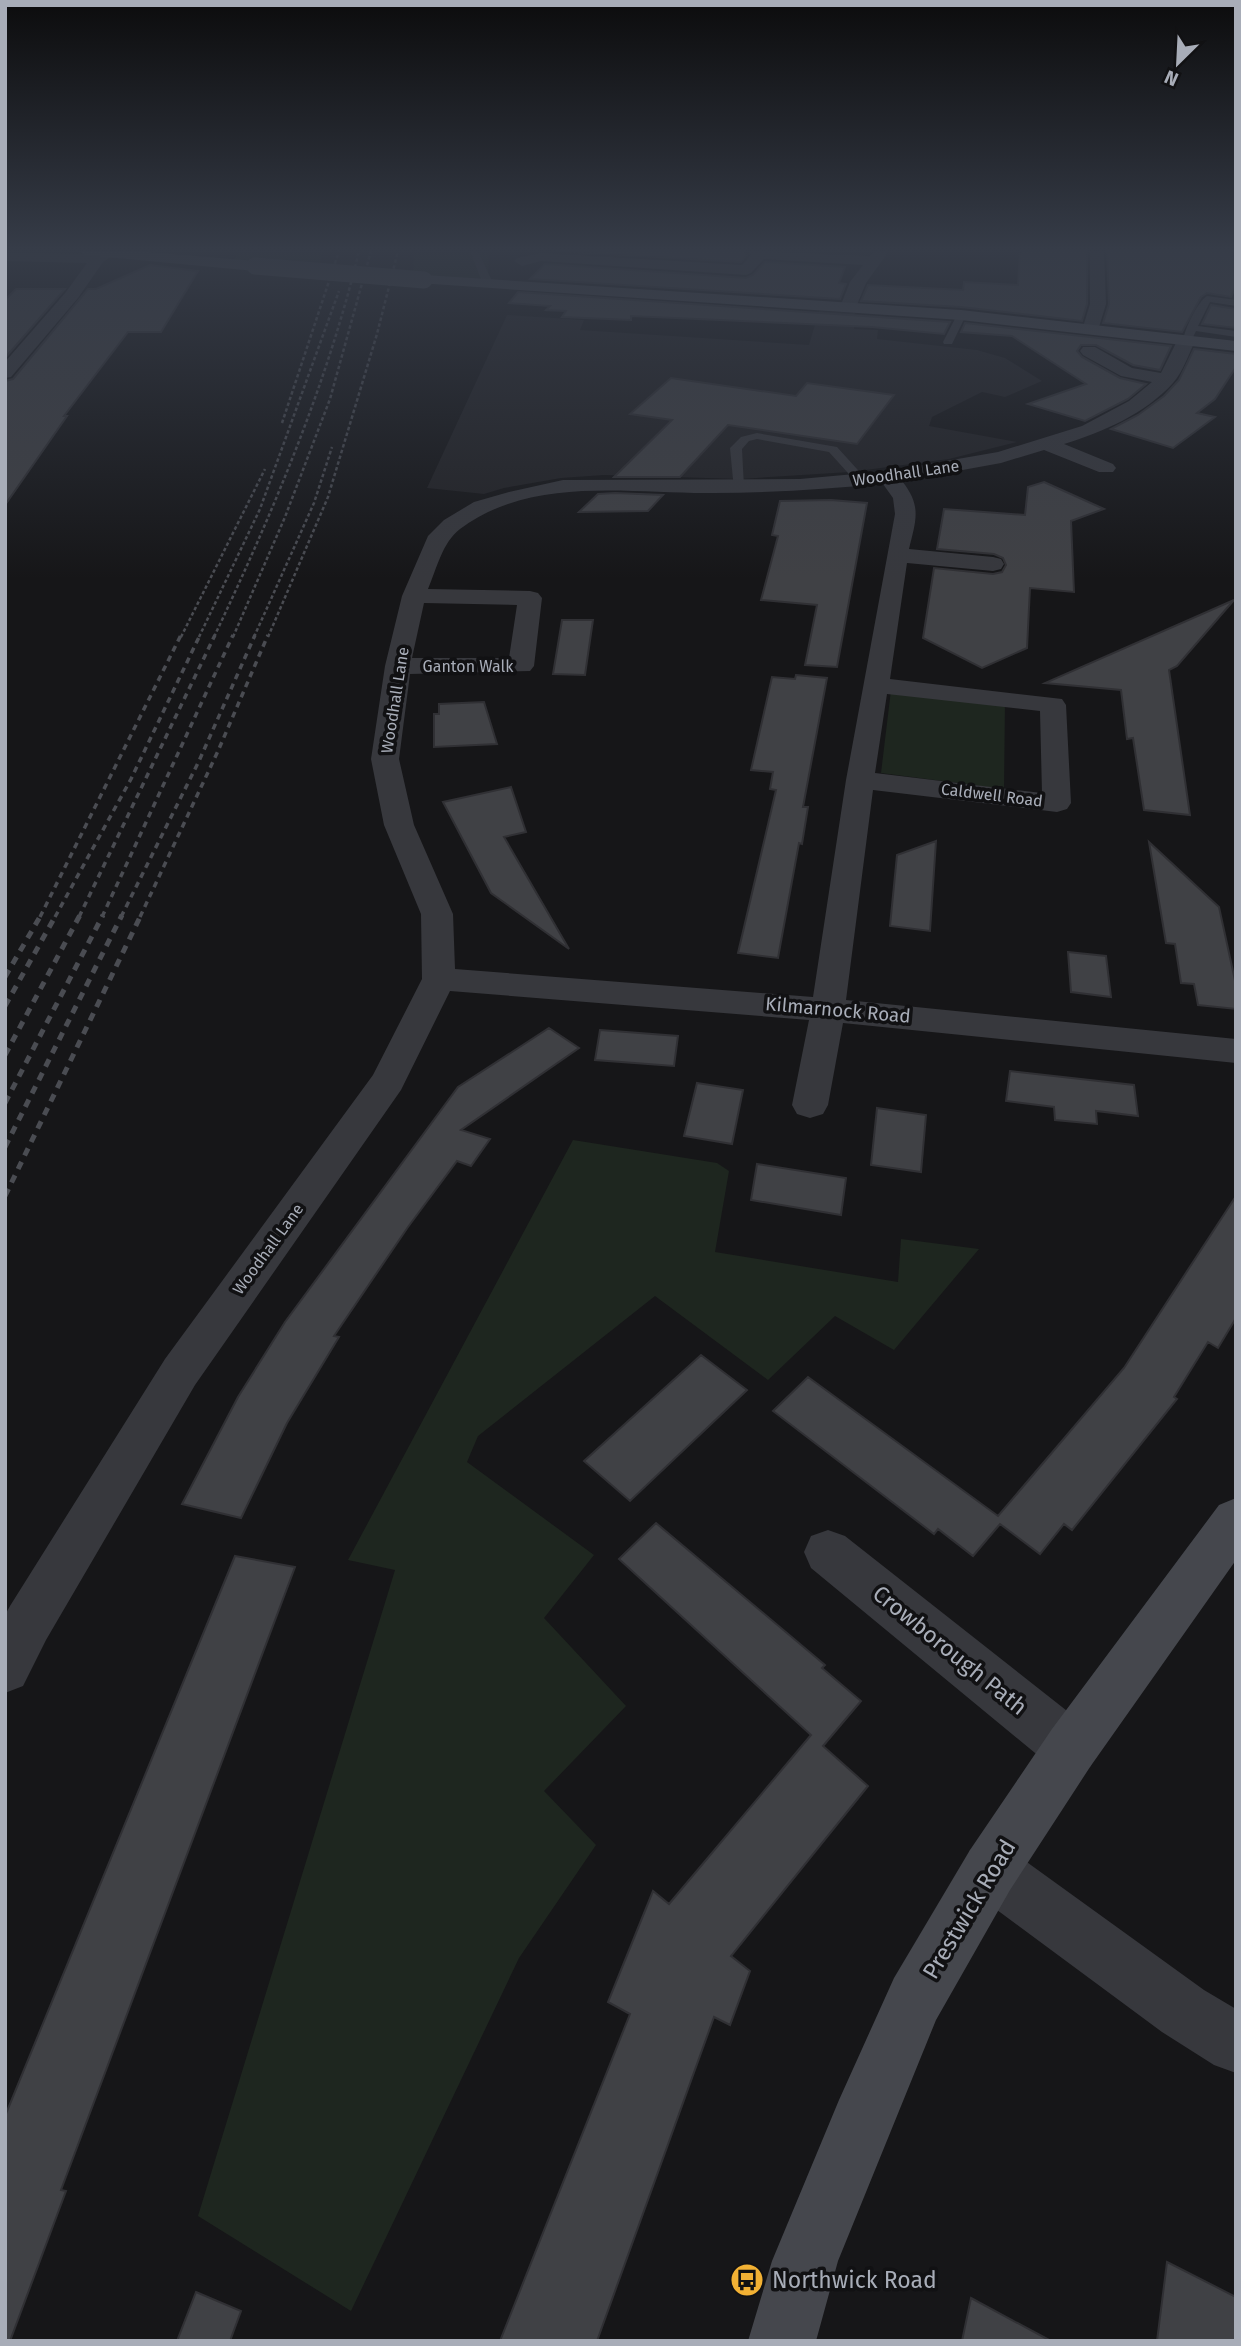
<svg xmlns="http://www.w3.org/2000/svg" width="1241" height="2346" font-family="'Fira Sans',sans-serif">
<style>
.built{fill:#222225}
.green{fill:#1e261f}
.building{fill:#404145;stroke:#303034;stroke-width:2}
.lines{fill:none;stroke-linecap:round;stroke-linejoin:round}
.lane{fill:#37383d;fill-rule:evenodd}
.street{fill:#37383d;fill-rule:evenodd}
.secondary{fill:#45474d;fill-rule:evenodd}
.rail-far2{stroke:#4a4c52;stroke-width:2.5;stroke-dasharray:3.5 2.5;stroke-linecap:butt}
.rail-far1{stroke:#4a4c52;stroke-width:3.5;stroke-dasharray:6 5;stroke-linecap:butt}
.rail{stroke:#4a4c52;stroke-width:5;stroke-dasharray:8 7;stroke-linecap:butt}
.secondary-bridge{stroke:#45474d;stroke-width:17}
.labels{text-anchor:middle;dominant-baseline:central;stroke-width:7;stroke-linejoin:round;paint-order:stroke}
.far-street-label{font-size:16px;fill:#a8adb8;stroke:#111113}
.street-label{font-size:19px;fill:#a8adb8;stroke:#111113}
.near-street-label{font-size:23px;fill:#a8adb8;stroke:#111113}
.near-poi-label{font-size:23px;fill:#a8adb8;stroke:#111113;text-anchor:start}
</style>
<rect width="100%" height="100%" fill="#161618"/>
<path class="built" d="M 819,311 L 855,313 L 854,329 L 878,330 L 877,339 L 977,350 L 1005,358 L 1042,381 L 1005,397 L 982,392 L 932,417 L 929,426 L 1017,442 L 949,459 L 850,472 L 740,479 L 604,475 L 561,478 L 504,488 L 484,494 L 427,488 L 507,315 L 584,320 L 580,330 L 809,345 Z"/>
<path class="green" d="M 238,251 L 323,251 L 319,268 L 234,261 Z
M 414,251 L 489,251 L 488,279 L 413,277 Z
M 891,690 L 1005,702 L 1004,789 L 881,773 Z
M 573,1140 L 717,1163 L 729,1171 L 715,1252 L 898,1282 L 901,1239 L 979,1249 L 894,1350 L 835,1316 L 768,1380 L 655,1296 L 478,1436 L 467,1462 L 594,1555 L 544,1618 L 626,1706 L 544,1791 L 596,1845 L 519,1958 L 351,2311 L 198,2216 L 395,1570 L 348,1560 Z"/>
<path class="building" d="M 556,251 L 744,251 L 747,255 L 741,262 Z
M 1020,251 L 1087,251 L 1087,304 L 1082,321 L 961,307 L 861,301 L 868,285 L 963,290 L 964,282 L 1018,285 Z
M 1107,251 L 1232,251 L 1236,286 L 1231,297 L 1207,293 L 1201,297 L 1182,332 L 1103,323 L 1109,304 Z
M 765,262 L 845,267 L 839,283 L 846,284 L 840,299 L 530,279 L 545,264 L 746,278 L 753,275 Z
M 150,265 L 198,271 L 161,332 L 128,332 L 64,416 L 67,416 L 5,505 L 5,381 L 13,379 L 88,289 L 96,289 Z
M 16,289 L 65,289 L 5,358 L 5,300 Z
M 518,292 L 950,322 L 944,334 L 872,327 L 631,316 L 631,320 L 562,317 L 566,311 L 546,310 L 550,306 L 509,303 Z
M 1211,305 L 1236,309 L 1236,328 L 1202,324 Z
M 965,323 L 1171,346 L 1160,370 L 1133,365 L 1096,345 L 1081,345 L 1077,351 L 1082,357 L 1120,378 L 1146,384 L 1128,399 L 1085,421 L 1028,404 L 1086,384 L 1012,336 L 961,332 Z
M 1194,349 L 1236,354 L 1236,367 L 1215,399 L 1197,413 L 1215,417 L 1173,448 L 1111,429 L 1138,415 L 1164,396 L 1179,380 Z
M 671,378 L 796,396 L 807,383 L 894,395 L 857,444 L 728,425 L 680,477 L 614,477 L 672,420 L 630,414 Z
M 1044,482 L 1104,509 L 1071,521 L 1074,592 L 1030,588 L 1027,648 L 982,668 L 923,638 L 934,568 L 993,574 L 1002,572 L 1006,565 L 1003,558 L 994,554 L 937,549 L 944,509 L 1025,515 L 1028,487 Z
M 598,494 L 615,493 L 663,495 L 648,511 L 579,512 Z
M 831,500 L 867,503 L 837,667 L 805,665 L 817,605 L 761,600 L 778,536 L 772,535 L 780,501 Z
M 1234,600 L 1177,666 L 1169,670 L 1190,815 L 1144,810 L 1133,738 L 1127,739 L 1121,690 L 1045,683 Z
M 562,620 L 593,620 L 585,675 L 553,674 Z
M 796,675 L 827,678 L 803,807 L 808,807 L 802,844 L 799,843 L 778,958 L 738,953 L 776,790 L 770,789 L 773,772 L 751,770 L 772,677 L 795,679 Z
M 484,702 L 497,744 L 434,747 L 434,714 L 439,714 L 439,704 Z
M 511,787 L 526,832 L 504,837 L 569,949 L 491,893 L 443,802 Z
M 936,841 L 930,931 L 890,926 L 897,855 Z
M 1149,842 L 1219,907 L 1236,985 L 1236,1009 L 1198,1005 L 1194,984 L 1181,983 L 1175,944 L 1166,943 Z
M 1068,952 L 1106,956 L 1111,997 L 1071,992 Z
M 549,1028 L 579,1048 L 461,1130 L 490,1139 L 471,1166 L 457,1161 L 408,1227 L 334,1336 L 339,1337 L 287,1423 L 241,1518 L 182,1504 L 238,1397 L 285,1322 L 458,1087 Z
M 600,1030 L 678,1036 L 674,1066 L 595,1060 Z
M 1010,1071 L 1134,1085 L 1138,1116 L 1096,1111 L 1097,1124 L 1055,1120 L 1054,1107 L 1006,1101 Z
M 697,1083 L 743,1090 L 732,1144 L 684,1136 Z
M 877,1108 L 926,1115 L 921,1172 L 871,1165 Z
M 757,1164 L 846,1178 L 841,1215 L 751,1200 Z
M 1236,1196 L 1236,1318 L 1218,1348 L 1208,1342 L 1174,1397 L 1177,1399 L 1072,1530 L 1064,1524 L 1040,1554 L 1000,1524 L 973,1556 L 938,1529 L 934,1534 L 773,1411 L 808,1377 L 998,1516 L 1124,1368 Z
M 701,1355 L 747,1390 L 630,1501 L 584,1461 Z
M 656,1523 L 825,1665 L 822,1668 L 861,1701 L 823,1746 L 868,1786 L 731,1956 L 750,1971 L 730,2025 L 714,2017 L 597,2341 L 500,2341 L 630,2014 L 608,2002 L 653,1891 L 669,1904 L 811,1735 L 619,1559 Z
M 235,1556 L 295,1567 L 61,2190 L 66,2191 L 10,2341 L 5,2341 L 5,2116 Z
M 1167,2262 L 1236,2297 L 1236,2341 L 1157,2341 Z
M 196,2292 L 241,2311 L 230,2341 L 177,2341 Z
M 971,2298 L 1051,2341 L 962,2341 Z"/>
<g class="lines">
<path class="lane" d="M 470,251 L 478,251 L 491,279 L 486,286 L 478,284 L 481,279 Z
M 1207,296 L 1236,300 L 1236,306 L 1210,302 L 1198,326 L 1236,331 L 1236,337 L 1196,331 L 1191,341 L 1183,341 C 1184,331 1197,302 1207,296 Z
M 958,313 L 966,315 L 952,344 L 944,344 L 943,342 Z
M 757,433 L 837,447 L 867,480 L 857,483 L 829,452 L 757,439 L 749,441 L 742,449 L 744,487 L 742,490 L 734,490 L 730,448 L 741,437 Z"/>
<path class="street" d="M 102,251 L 116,253 L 103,262 L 78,298 L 11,377 L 5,378 L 5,362 L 66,292 L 87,263 L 5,261 L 5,253 L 95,254 Z
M 747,251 L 870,256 L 874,251 L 889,251 L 866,283 L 856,307 L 848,312 L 840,307 L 850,282 L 863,265 L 764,259 L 751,273 L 746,275 L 541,261 L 522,266 L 514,261 L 517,258 L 541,253 L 742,265 L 751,255 Z
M 1090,251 L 1104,251 L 1106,304 L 1099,327 L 1091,332 L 1083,327 L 1090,304 Z
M 1187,334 L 1196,339 C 1189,353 1183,372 1173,383 C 1145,414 1103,432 1064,444 L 1113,464 L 1116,468 L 1113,472 L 1099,472 L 1044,450 L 1001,463 L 902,481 C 922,506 916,520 909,549 L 993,557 L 1001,559 L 1004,564 L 1001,569 L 993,571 L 907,563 L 890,679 L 1062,699 L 1066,705 L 1071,803 L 1067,809 L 1057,812 L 873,790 L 846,1000 L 1236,1039 L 1236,1063 L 843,1023 L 828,1105 L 823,1114 L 810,1118 L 797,1114 L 792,1105 L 809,1020 L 450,991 L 401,1090 L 195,1385 L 46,1640 L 23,1686 L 5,1693 L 5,1615 L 10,1606 L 165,1359 L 373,1075 L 422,979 L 421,914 L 384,825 L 371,759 L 385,666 L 402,596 L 428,536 L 444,520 L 474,502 L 509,492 L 563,480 L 800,479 L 888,471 L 998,452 L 1082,426 L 1129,401 L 1152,382 L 1121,376 L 1083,355 L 1080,351 L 1083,347 L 1095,347 L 1132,368 L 1161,373 L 1178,339 ZM 883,484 L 893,498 L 895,514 L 846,780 L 813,997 L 455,969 L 453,914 L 414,825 L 399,759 L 410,674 L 530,671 L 534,666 L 542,598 L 538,593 L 530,591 L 428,589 C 437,568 442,543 460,529 C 532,475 630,494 713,493 C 770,493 826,489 883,484 ZM 424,603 L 517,605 L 509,658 L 412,658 ZM 887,694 L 1040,711 L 1042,793 L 875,773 Z
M 828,1530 L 845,1536 L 1090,1729 L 1098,1748 L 1090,1767 L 1071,1775 L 1052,1767 L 811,1568 L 804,1552 L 811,1536 Z
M 990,1842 L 1010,1850 L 1204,1990 L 1236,2009 L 1236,2073 L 1214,2065 L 1162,2032 L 970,1890 L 962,1870 L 970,1850 Z"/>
<path class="secondary" d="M 78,251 L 136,251 L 255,261 L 263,266 L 255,271 L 85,255 Z
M 424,275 L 961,310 L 1236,341 L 1236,351 L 961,320 L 418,283 L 416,280 Z
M 1236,1498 L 1236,1560 L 1090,1767 L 1010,1890 L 936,2020 L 838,2261 L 816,2341 L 748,2341 L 772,2261 L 839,2100 L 894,1978 L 970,1850 L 1052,1729 L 1219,1505 Z"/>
<path class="rail-far2" d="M 282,423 L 339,251
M 181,637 L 265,469
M 199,637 L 260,509 L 339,291
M 214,637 C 273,512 327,385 359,251
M 233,637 L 285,517 L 330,399 L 371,251
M 254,637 L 314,503 L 332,447
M 268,637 L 328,497 L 377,334 L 398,251"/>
<path class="rail-far1" d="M 40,917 L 181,635
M 55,917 L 131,779 L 200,635
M 79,917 L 215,635
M 102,917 L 233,635
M 121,917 L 199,761 L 255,635
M 140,917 L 218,751 L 268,635"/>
<path class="rail" d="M 5,977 L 41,915
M 5,1006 L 56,915
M 5,1055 L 80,915
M 5,1103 L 103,915
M 5,1147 L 122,915
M 5,1196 L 141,915"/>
<path class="secondary-bridge" d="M 255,266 L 424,280"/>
</g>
<linearGradient id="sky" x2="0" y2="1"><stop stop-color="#0c0c0d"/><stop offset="0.43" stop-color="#363c48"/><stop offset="1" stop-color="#363c48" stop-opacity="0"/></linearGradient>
<rect width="1241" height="579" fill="url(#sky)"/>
<defs>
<symbol id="bus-disc" viewBox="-11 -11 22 22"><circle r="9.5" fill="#f2b134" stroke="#111113"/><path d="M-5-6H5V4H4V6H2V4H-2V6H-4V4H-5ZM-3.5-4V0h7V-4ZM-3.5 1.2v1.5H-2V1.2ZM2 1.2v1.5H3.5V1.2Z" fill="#111"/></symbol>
</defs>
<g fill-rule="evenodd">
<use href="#bus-disc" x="728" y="2261" width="38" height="38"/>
</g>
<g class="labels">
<g class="far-street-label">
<text transform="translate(906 473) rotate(-8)">Woodhall Lane</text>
<text x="468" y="666">Ganton Walk</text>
<text transform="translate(395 700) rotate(-81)">Woodhall Lane</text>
<text transform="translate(992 795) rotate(7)">Caldwell Road</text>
<text transform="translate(268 1249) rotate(-54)">Woodhall Lane</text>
</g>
<g class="street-label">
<text transform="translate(838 1010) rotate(5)">Kilmarnock Road</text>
</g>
<g class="near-street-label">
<text transform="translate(950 1650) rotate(39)">Crowborough Path</text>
<text transform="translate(969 1909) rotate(-59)">Prestwick Road</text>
</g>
<g class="near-poi-label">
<text x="772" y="2280">Northwick Road</text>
</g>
</g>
<rect width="1241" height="2346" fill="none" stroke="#a8adb8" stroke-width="14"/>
<g transform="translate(1178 63) rotate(204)" stroke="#111113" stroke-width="5" paint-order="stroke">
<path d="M0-5L12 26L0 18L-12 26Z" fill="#a8adb8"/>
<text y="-10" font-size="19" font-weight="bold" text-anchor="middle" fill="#a8adb8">N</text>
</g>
</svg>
